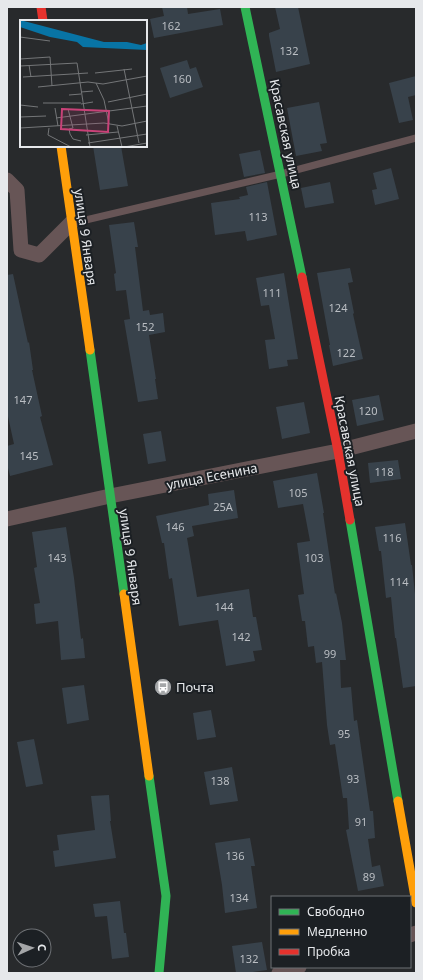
<svg xmlns="http://www.w3.org/2000/svg" width="423" height="980" font-family="'Noto Sans',sans-serif">
<style>
.building{fill:#38424b}
.lines{fill:none;stroke-linecap:round;stroke-linejoin:round}
.lane{stroke:#675556;stroke-width:7}
.street{stroke:#675556;stroke-width:15}
.fast{stroke:#30b455;stroke-width:9}
.slow{stroke:#ff9f0a;stroke-width:9}
.jam{stroke:#e5322d;stroke-width:9}
.labels{text-anchor:middle;dominant-baseline:central;stroke-width:4;stroke-linejoin:round;paint-order:stroke}
.number-label{font-size:11px;fill:#babec3}
.street-label{font-size:13px;fill:#e6e8eb;stroke:#1c2024}
.poi-label{font-size:13px;fill:#e6e8eb;stroke:#1c2024;text-anchor:start}
.inset-road{fill:none;stroke:#747678;stroke-width:1}
.view{fill:#c94278;fill-opacity:0.15;stroke:#c94278;stroke-width:2}
.inset-edge{fill:none;stroke:#e6e8eb;stroke-width:2}
</style>
<rect width="100%" height="100%" fill="#282a2c"/>
<path class="building" d="M 162,7 L 187,7 L 188,14 L 220,9 L 223,25 L 154,38 L 150,19 L 164,16 Z
M 275,7 L 298,7 L 310,64 L 276,72 L 269,36 L 269,33 L 280,29 Z
M 187,60 L 190,69 L 196,67 L 203,87 L 170,98 L 160,68 Z
M 416,76 L 416,95 L 408,97 L 413,120 L 399,123 L 389,83 Z
M 319,102 L 327,143 L 320,144 L 322,151 L 296,156 L 287,108 Z
M 93,146 L 121,146 L 128,186 L 100,190 Z
M 260,150 L 265,173 L 244,177 L 239,154 Z
M 391,168 L 399,199 L 375,205 L 372,190 L 377,189 L 373,173 Z
M 267,182 L 277,235 L 247,241 L 245,231 L 215,235 L 211,203 L 240,199 L 239,197 L 248,195 L 246,187 Z
M 330,182 L 334,203 L 305,208 L 301,188 Z
M 134,222 L 138,247 L 135,247 L 143,311 L 149,310 L 150,315 L 163,313 L 165,332 L 149,335 L 156,379 L 155,379 L 158,399 L 138,402 L 124,320 L 130,319 L 126,290 L 116,291 L 114,274 L 116,273 L 109,225 Z
M 350,268 L 353,282 L 348,283 L 354,313 L 353,314 L 363,359 L 333,366 L 329,345 L 330,345 L 317,273 Z
M 284,273 L 298,359 L 287,360 L 288,366 L 269,369 L 265,340 L 275,339 L 269,305 L 261,306 L 256,278 Z
M 13,274 L 28,343 L 29,342 L 33,370 L 32,370 L 42,416 L 40,417 L 53,465 L 10,476 L 7,464 L 7,446 L 14,444 L 7,412 L 7,275 Z
M 379,395 L 384,420 L 357,426 L 352,400 Z
M 304,402 L 310,433 L 282,439 L 276,407 Z
M 161,431 L 166,461 L 148,464 L 143,434 Z
M 398,460 L 401,479 L 370,483 L 368,463 Z
M 317,473 L 324,513 L 323,513 L 335,594 L 336,593 L 342,623 L 346,660 L 340,660 L 341,688 L 351,687 L 354,721 L 357,720 L 370,811 L 373,811 L 375,838 L 368,839 L 372,867 L 380,865 L 384,886 L 358,891 L 346,830 L 349,829 L 347,798 L 343,798 L 335,744 L 330,745 L 327,725 L 322,662 L 316,663 L 314,646 L 308,647 L 305,621 L 302,621 L 298,595 L 304,594 L 297,543 L 310,541 L 303,504 L 278,508 L 273,481 Z
M 234,490 L 238,518 L 192,526 L 194,536 L 187,538 L 197,597 L 249,589 L 253,617 L 256,617 L 262,650 L 253,651 L 255,661 L 226,666 L 218,620 L 179,626 L 172,578 L 169,579 L 164,543 L 162,543 L 156,516 L 209,505 L 208,494 Z
M 405,523 L 411,565 L 412,565 L 416,604 L 416,686 L 403,688 L 396,638 L 395,638 L 391,597 L 386,598 L 381,551 L 379,551 L 375,527 Z
M 66,527 L 74,578 L 81,639 L 83,638 L 85,658 L 61,660 L 58,621 L 36,624 L 34,604 L 40,603 L 34,568 L 37,567 L 32,532 Z
M 84,685 L 89,720 L 67,724 L 62,688 Z
M 211,710 L 216,737 L 197,740 L 193,713 Z
M 34,739 L 43,784 L 26,787 L 17,742 Z
M 232,767 L 238,801 L 210,805 L 204,772 Z
M 109,795 L 111,821 L 110,821 L 116,858 L 55,867 L 53,851 L 59,850 L 57,835 L 95,830 L 91,796 Z
M 250,838 L 255,866 L 251,866 L 257,908 L 225,913 L 222,885 L 215,843 Z
M 120,901 L 124,933 L 126,933 L 129,957 L 112,959 L 107,916 L 95,917 L 93,904 Z
M 262,942 L 267,970 L 246,973 L 236,973 L 232,946 Z"/>
<g class="lines">
<path class="lane" d="M 73,223 L 281,174 L 416,138"/>
<path class="street" d="M 7,180 L 17,190 L 21,250 L 39,255 L 71,223
M 7,519 L 110,496 L 338,451 L 416,431
M 410,935 L 416,933
M 279,973 L 299,967"/>
<path class="fast" d="M 245,7 L 302,277
M 90,350 L 124,594
M 350,520 L 398,801
M 149,776 L 166,896 L 159,973"/>
<path class="slow" d="M 61,146 L 90,350
M 124,594 L 149,776
M 398,801 L 416,903"/>
<path class="jam" d="M 41,7 L 43,21
M 302,277 L 338,451 L 350,520"/>
</g>
<defs>
<symbol id="bus-disc" viewBox="-11 -11 22 22"><circle r="9.5" fill="#a4a6a8" stroke="#1c2024"/><path d="M-5-6H5V4H4V6H2V4H-2V6H-4V4H-5ZM-3.5-4V0h7V-4ZM-3.5 1.2v1.5H-2V1.2ZM2 1.2v1.5H3.5V1.2Z" fill="#fff"/></symbol>
</defs>
<g fill-rule="evenodd">
<use href="#bus-disc" x="153" y="677" width="20" height="20"/>
</g>
<g class="labels">
<g class="number-label">
<text x="171" y="25">162</text>
<text x="289" y="50">132</text>
<text x="182" y="78">160</text>
<text x="258" y="216">113</text>
<text x="272" y="292">111</text>
<text x="338" y="307">124</text>
<text x="145" y="326">152</text>
<text x="346" y="352">122</text>
<text x="23" y="399">147</text>
<text x="368" y="410">120</text>
<text x="29" y="455">145</text>
<text x="384" y="471">118</text>
<text x="298" y="492">105</text>
<text x="223" y="506">25А</text>
<text x="175" y="526">146</text>
<text x="392" y="537">116</text>
<text x="57" y="557">143</text>
<text x="314" y="557">103</text>
<text x="399" y="581">114</text>
<text x="224" y="606">144</text>
<text x="241" y="636">142</text>
<text x="330" y="653">99</text>
<text x="344" y="733">95</text>
<text x="353" y="778">93</text>
<text x="220" y="780">138</text>
<text x="361" y="821">91</text>
<text x="235" y="855">136</text>
<text x="369" y="876">89</text>
<text x="239" y="897">134</text>
<text x="249" y="958">132</text>
</g>
<g class="street-label">
<text transform="translate(286 134) rotate(78)">Красавская улица</text>
<text transform="translate(86 237) rotate(82)">улица 9 Января</text>
<text transform="translate(350 451) rotate(79)">Красавская улица</text>
<text transform="translate(212 476) rotate(-11)">улица Есенина</text>
<text transform="translate(131 557) rotate(82)">улица 9 Января</text>
</g>
<g class="poi-label">
<text x="176" y="687">Почта</text>
</g>
</g>
<g transform="translate(20 20)">
<rect width="127" height="127" fill="#282a2c"/>
<path d="M 0,0 L 84,22 L 107,22 L 121,25 L 127,23 L 127,30 L 63,27 L 57,22 L 30,17 L 0,7 Z" fill="#0874a5"/>
<path class="inset-road" d="M 0,17 L 30,21M 0,39 L 30,37 L 32,66M 9,45 L 11,57M 0,46 L 57,43 L 70,127M 104,49 L 119,123M 75,53 L 112,49M 3,57 L 68,53M 76,63 L 84,80 L 89,104M 18,67 L 68,62 L 83,64 L 127,56M 61,72 L 73,71M 49,75 L 61,74M 88,82 L 127,74M 23,83 L 61,83M 61,84 L 73,82M 0,85 L 18,87M 35,88 L 38,106M 48,89 L 53,108 L 49,109 L 50,114 L 53,119 L 61,121M 0,97 L 26,96M 36,98 L 127,86M 97,106 L 102,127M 0,108 L 84,103 L 102,106 L 127,101M 29,108 L 28,115 L 51,127M 66,115 L 98,112M 68,123 L 127,114M 104,127 L 127,123"/>
<path class="view" d="M 42,89 L 89,91 L 88,112 L 41,109 Z"/>
<rect width="127" height="127" class="inset-edge"/>
</g>
<rect width="423" height="980" fill="none" stroke="#e6e8eb" stroke-width="16"/>
<rect x="271" y="896" width="140" height="72" fill="#1c2024" stroke="#6d7074"/>
<rect x="279" y="909" width="20" height="6" fill="#30b455" stroke="#6d7074"/>
<text x="307" y="916" font-size="12" fill="#e6e8eb">Свободно</text>
<rect x="279" y="929" width="20" height="6" fill="#ff9f0a" stroke="#6d7074"/>
<text x="307" y="936" font-size="12" fill="#e6e8eb">Медленно</text>
<rect x="279" y="949" width="20" height="6" fill="#e5322d" stroke="#6d7074"/>
<text x="307" y="956" font-size="12" fill="#e6e8eb">Пробка</text>
<g transform="translate(32 948) rotate(87)"><circle r="19" fill="#1c2024" stroke="#6d7074"/>
<path d="M0-3L7 15L0 10L-7 15Z" fill="#a4a6a8"/>
<text y="-6" font-size="11" font-weight="bold" text-anchor="middle" fill="#e6e8eb">С</text>
</g>
</svg>
